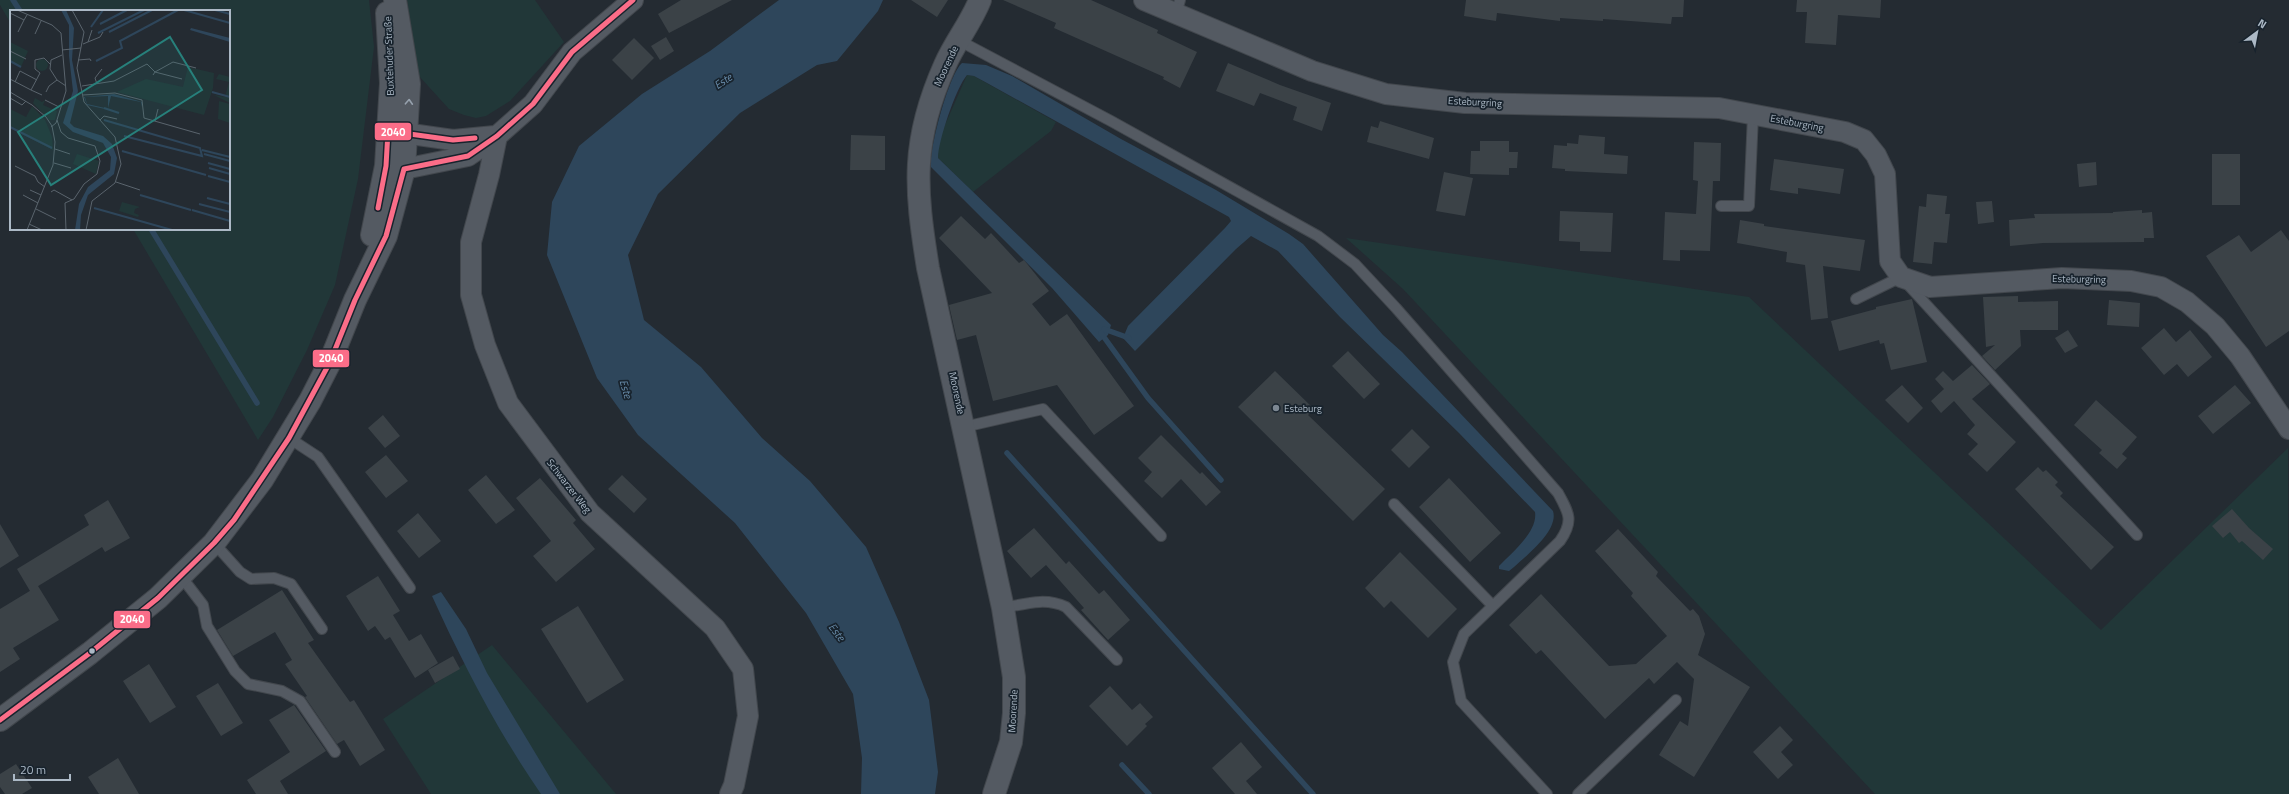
<svg xmlns="http://www.w3.org/2000/svg" width="2289" height="794" font-family="'Titillium Web',sans-serif">
<style>
.green{fill:#213738}
.water{fill:#2e465b}
.lines{fill:none;stroke-linecap:round;stroke-linejoin:round}
.stream{stroke:#2e465b;stroke-width:5.5}
.building{fill:#3b4247}
.service-casing{stroke:#42474d;stroke-width:12}
.minor-casing{stroke:#42474d;stroke-width:22}
.tertiary-casing{stroke:#42474d;stroke-width:24}
.service{stroke:#545a62;stroke-width:10}
.minor{stroke:#545a62;stroke-width:20}
.tertiary{stroke:#545a62;stroke-width:22}
.bus-1-casing{stroke:#18232d;stroke-width:8}
.bus-1{stroke:#fb6d88;stroke-width:5}
.oneway{stroke:#96a1ad}
.poi-dot{fill:#7c8792;stroke:#18232d;stroke-width:1.5}
.bus-dot{fill:#acb9c6;stroke:#18232d;stroke-width:1.5}
.labels{text-anchor:middle;dominant-baseline:central;stroke-width:3.5;stroke-linejoin:round;paint-order:stroke}
.street-label{font-size:10px;fill:#acb9c6;stroke:#18232d}
.poi-label{font-size:10px;fill:#acb9c6;stroke:#18232d;text-anchor:start}
.water-label{font-size:11px;font-style:italic;fill:#6a8eac;stroke:#18232d}
.inset-river{fill:none;stroke:#2e465b;stroke-width:2}
.inset-road{fill:none;stroke:#5a646d;stroke-width:1}
.view{fill:#27807b;fill-opacity:0.15;stroke:#27807b;stroke-width:2}
.inset-edge{fill:none;stroke:#acb9c6;stroke-width:2}
.line-badge{stroke:#18232d;stroke-width:1.5}
.badge-label{font-size:11px;text-anchor:middle;font-weight:bold;fill:#fff}
</style>
<rect width="100%" height="100%" fill="#242b32"/>
<path class="green" d="M 0,0 L 369,0 L 374,47 L 358,179 L 335,285 L 307,350 L 273,417 L 258,440 L 133,229 L 229,229 L 229,11 L 11,11 L 11,24 L 0,5 Z
M 407,0 L 535,0 L 564,42 L 510,101 L 486,116 L 476,118 L 464,115 L 449,109 L 419,76 Z
M 967,75 L 974,76 L 1056,122 L 1051,131 L 973,192 L 938,158 L 937,143 Z
M 1346,238 L 1749,297 L 2101,630 L 2288,448 L 2289,794 L 1875,794 L 1403,289 Z
M 492,645 L 616,794 L 431,794 L 383,719 Z"/>
<path class="water" d="M 779,0 L 883,0 L 878,11 L 837,61 L 817,65 L 740,113 L 658,194 L 628,255 L 644,320 L 701,367 L 762,438 L 810,481 L 866,547 L 899,622 L 929,700 L 938,772 L 935,794 L 861,794 L 862,758 L 853,694 L 806,613 L 735,523 L 638,435 L 597,378 L 547,255 L 552,202 L 579,146 L 642,94 L 710,51 Z
M 962,63 L 986,65 L 1012,76 L 1121,139 L 1216,190 L 1289,234 L 1303,244 L 1383,335 L 1402,352 L 1553,511 C 1559,530 1527,555 1514,567 L 1509,571 L 1499,569 L 1499,566 C 1511,553 1538,532 1535,512 L 1459,433 L 1340,317 L 1278,251 L 1251,236 L 1236,249 L 1135,351 L 1123,338 L 1128,326 L 1225,228 L 1231,221 L 1229,217 L 987,83 L 974,76 L 967,75 C 956,88 938,141 938,158 L 1111,325 L 1108,335 L 1099,342 L 1052,288 L 931,167 C 929,149 949,74 962,63 Z
M 441,592 L 466,629 L 487,673 L 560,794 L 541,794 C 498,732 463,664 432,596 Z"/>
<g class="lines">
<path class="stream" d="M 13,0 L 20,11
M 151,229 L 257,403
M 1104,329 L 1129,338
M 1101,333 L 1148,398 L 1221,480
M 1007,453 L 1313,794
M 1122,765 L 1149,794"/>
</g>
<path class="building" d="M 681,0 L 732,0 L 669,33 L 658,14 Z
M 911,0 L 948,0 L 937,17 Z
M 1003,0 L 1091,0 L 1158,30 L 1157,33 L 1197,52 L 1180,88 L 1163,79 L 1164,77 L 1054,28 L 1056,23 Z
M 1466,0 L 1684,0 L 1683,17 L 1672,17 L 1671,24 L 1603,19 L 1603,21 L 1560,18 L 1560,21 L 1497,13 L 1496,21 L 1464,16 Z
M 1797,0 L 1881,0 L 1880,18 L 1838,15 L 1836,45 L 1805,43 L 1807,12 L 1796,12 Z
M 666,37 L 674,51 L 660,60 L 651,46 Z
M 634,38 L 654,58 L 632,80 L 612,60 Z
M 1228,63 L 1280,85 L 1331,103 L 1322,131 L 1293,120 L 1297,107 L 1260,93 L 1254,106 L 1216,91 Z
M 1380,121 L 1434,138 L 1429,159 L 1367,142 L 1371,126 L 1378,128 Z
M 851,135 L 885,136 L 885,170 L 850,170 Z
M 1579,135 L 1605,137 L 1604,154 L 1628,156 L 1627,174 L 1565,171 L 1565,169 L 1552,168 L 1554,145 L 1567,146 L 1567,143 L 1578,144 Z
M 1480,141 L 1509,141 L 1509,152 L 1518,152 L 1517,168 L 1509,168 L 1509,175 L 1470,174 L 1471,151 L 1480,151 Z
M 1694,142 L 1721,143 L 1720,181 L 1713,181 L 1710,251 L 1680,250 L 1680,261 L 1663,260 L 1665,212 L 1696,214 L 1698,181 L 1693,180 Z
M 2212,154 L 2240,154 L 2240,205 L 2212,205 Z
M 1774,159 L 1844,169 L 1840,194 L 1798,188 L 1798,194 L 1770,190 Z
M 2096,162 L 2097,185 L 2079,187 L 2077,164 Z
M 1444,172 L 1473,178 L 1465,216 L 1436,211 Z
M 1927,194 L 1947,196 L 1945,214 L 1950,214 L 1947,243 L 1934,242 L 1932,264 L 1913,262 L 1919,206 L 1926,207 Z
M 1992,201 L 1994,222 L 1978,224 L 1976,202 Z
M 2142,210 L 2142,213 L 2152,212 L 2154,238 L 2144,238 L 2144,242 L 2043,243 L 2010,246 L 2009,220 L 2035,218 L 2034,214 L 2113,213 L 2113,212 Z
M 1560,211 L 1613,213 L 1611,252 L 1580,251 L 1580,242 L 1559,241 Z
M 961,216 L 985,239 L 991,233 L 1019,263 L 1024,260 L 1049,291 L 1032,304 L 1050,326 L 1067,314 L 1134,406 L 1094,435 L 1057,385 L 993,401 L 976,335 L 957,340 L 949,305 L 992,293 L 939,238 Z
M 1740,220 L 1764,224 L 1764,226 L 1865,240 L 1860,271 L 1823,266 L 1828,318 L 1811,320 L 1805,265 L 1786,262 L 1787,252 L 1737,243 Z
M 2281,230 L 2289,241 L 2289,331 L 2266,347 L 2206,256 L 2239,235 L 2251,252 Z
M 2018,296 L 2018,302 L 2058,301 L 2058,330 L 2020,330 L 2021,346 L 1995,370 L 1982,356 L 1995,345 L 1986,347 L 1983,297 Z
M 1912,299 L 1927,362 L 1891,370 L 1884,343 L 1880,344 L 1879,340 L 1839,351 L 1831,321 L 1876,309 L 1876,307 Z
M 2109,300 L 2140,303 L 2139,327 L 2107,325 Z
M 2164,328 L 2176,342 L 2190,330 L 2212,357 L 2188,377 L 2177,364 L 2164,375 L 2141,348 Z
M 2068,330 L 2078,346 L 2065,353 L 2055,338 Z
M 1348,351 L 1380,384 L 1364,399 L 1332,366 Z
M 1972,365 L 1990,384 L 1972,399 L 2016,442 L 1987,472 L 1968,454 L 1978,444 L 1967,434 L 1975,425 L 1954,401 L 1941,413 L 1931,401 L 1944,389 L 1935,379 L 1943,371 L 1953,381 Z
M 1275,371 L 1314,409 L 1308,415 L 1385,489 L 1353,521 L 1238,407 Z
M 1902,385 L 1923,408 L 1908,423 L 1885,400 Z
M 2235,385 L 2251,403 L 2213,434 L 2198,416 Z
M 2096,400 L 2137,437 L 2122,454 L 2127,458 L 2117,469 L 2099,453 L 2102,450 L 2074,425 Z
M 383,415 L 400,436 L 385,448 L 368,428 Z
M 1412,429 L 1430,447 L 1409,468 L 1391,450 Z
M 1161,435 L 1200,474 L 1202,472 L 1221,492 L 1206,506 L 1181,479 L 1162,498 L 1144,481 L 1152,472 L 1138,458 Z
M 386,455 L 408,481 L 386,498 L 365,472 Z
M 2038,467 L 2043,472 L 2046,470 L 2058,482 L 2055,485 L 2063,493 L 2060,496 L 2114,547 L 2091,570 L 2015,489 Z
M 486,475 L 515,510 L 496,524 L 468,490 Z
M 622,475 L 647,499 L 634,513 L 608,489 Z
M 540,478 L 576,520 L 573,523 L 595,549 L 556,582 L 533,556 L 551,541 L 516,498 Z
M 1449,478 L 1501,533 L 1470,562 L 1419,507 Z
M 108,500 L 130,538 L 105,552 L 102,547 L 30,591 L 17,569 L 89,525 L 84,515 Z
M 2232,509 L 2249,528 L 2273,549 L 2263,560 L 2242,541 L 2239,543 L 2230,532 L 2223,538 L 2212,526 Z
M 418,513 L 441,541 L 419,558 L 397,531 Z
M 0,524 L 19,556 L 0,568 Z
M 1034,528 L 1066,564 L 1069,561 L 1099,594 L 1104,590 L 1130,620 L 1108,640 L 1081,610 L 1084,608 L 1046,565 L 1031,578 L 1007,551 Z
M 1618,529 L 1658,572 L 1656,576 L 1690,611 L 1693,609 L 1699,616 L 1705,634 L 1698,655 L 1750,687 L 1694,777 L 1659,755 L 1680,721 L 1688,726 L 1694,679 L 1677,662 L 1654,684 L 1649,678 L 1605,719 L 1541,650 L 1536,654 L 1509,625 L 1541,594 L 1609,666 L 1636,664 L 1667,636 L 1631,596 L 1633,593 L 1595,551 Z
M 1400,552 L 1457,609 L 1428,638 L 1391,601 L 1384,608 L 1365,588 Z
M 378,576 L 400,611 L 393,615 L 409,641 L 421,634 L 438,663 L 415,678 L 390,637 L 385,640 L 375,626 L 368,631 L 346,596 Z
M 38,586 L 59,620 L 13,648 L 20,659 L 0,672 L 0,609 Z
M 282,590 L 314,640 L 308,643 L 350,702 L 354,700 L 385,750 L 360,766 L 344,740 L 337,744 L 305,697 L 307,696 L 285,664 L 292,660 L 275,632 L 233,656 L 217,630 Z
M 578,606 L 624,680 L 587,703 L 541,629 Z
M 453,656 L 460,669 L 435,683 L 428,670 Z
M 149,664 L 176,707 L 150,723 L 123,681 Z
M 218,683 L 243,723 L 221,736 L 196,696 Z
M 1110,686 L 1132,710 L 1140,703 L 1153,717 L 1145,724 L 1147,726 L 1127,746 L 1089,706 Z
M 294,705 L 326,751 L 280,781 L 288,794 L 256,794 L 247,780 L 290,752 L 269,720 Z
M 1780,726 L 1793,740 L 1781,752 L 1793,765 L 1778,779 L 1753,752 Z
M 1241,742 L 1262,767 L 1246,781 L 1257,794 L 1235,794 L 1212,768 Z
M 118,758 L 139,794 L 99,794 L 88,777 Z
M 16,764 L 32,788 L 22,794 L 5,794 L 0,787 L 0,774 Z"/>
<g class="lines">
<defs>
<path id="service" d="M 1176,14 L 1180,0
M 958,40 L 1111,121 L 1318,236 L 1355,264 L 1396,308 L 1558,493 C 1569,513 1574,521 1560,541 L 1464,634 L 1453,662 L 1461,701 L 1547,794
M 1721,206 L 1749,206 L 1753,115
M 1856,299 L 1901,277 L 2137,535
M 964,427 L 1043,409 L 1161,536
M 289,438 L 318,457 L 410,588
M 1394,504 L 1492,605
M 214,543 L 240,572 L 251,579 L 274,578 L 291,584 L 322,629
M 180,575 L 203,605 L 207,626 L 235,671 L 248,684 L 282,691 L 300,701 L 335,752
M 1003,608 C 1025,604 1045,597 1066,607 L 1117,660
M 1578,794 L 1676,700"/>
<path id="minor" d="M 1144,0 L 1312,71 L 1386,94 L 1465,103 L 1719,108 L 1845,132 L 1864,140 L 1876,155 L 1885,174 L 1890,261 L 1901,277 L 1930,287 L 2062,278 L 2131,281 L 2161,287 L 2187,302 L 2215,326 L 2240,356 L 2289,429
M 390,131 L 453,140 L 495,136
M 497,136 L 489,175 L 471,242 L 471,295 L 485,345 L 508,403 L 590,513 L 715,628 L 743,669 L 748,716 L 734,785 L 730,794
M 388,166 L 404,169 L 468,156 L 497,136 L 533,104 L 572,52 L 633,0"/>
<path id="tertiary" d="M 980,0 C 971,23 955,42 945,65 C 911,141 915,188 928,268 L 1003,608 L 1014,677 L 1014,713 L 1011,742 L 994,794
M 372,235 L 386,166 L 391,83 L 387,13
M 0,720 L 90,653 L 158,598 L 214,543 L 262,480 L 310,401 L 330,362 L 355,300 L 386,236 L 404,169 L 409,84 L 395,0"/>
</defs>
<use href="#service" class="service-casing"/>
<use href="#minor" class="minor-casing"/>
<use href="#tertiary" class="tertiary-casing"/>
<use href="#service" class="service"/>
<use href="#minor" class="minor"/>
<use href="#tertiary" class="tertiary"/>
<defs>
<path id="bus-1" d="M 378,208 L 386,166 L 388,131 L 453,140 L 475,138
M 0,720 L 90,653 L 158,598 L 214,543 L 234,520 L 289,438 L 330,362 L 355,300 L 386,236 L 404,169 L 468,156 L 497,136 L 533,104 L 572,52 L 633,0"/>
</defs>
<use href="#bus-1" class="bus-1-casing"/>
<use href="#bus-1" class="bus-1"/>
</g>
<defs><path id="oneway-chevron" d="M-2-3.5L2.5 0L-2 3.5" fill="none" stroke-width="1.6" stroke-linecap="round" stroke-linejoin="round"/></defs>
<use class="oneway" href="#oneway-chevron" transform="translate(409 102) rotate(-87)"/>
<circle class="poi-dot" cx="1276" cy="408" r="4"/>
<circle class="bus-dot" cx="92" cy="651" r="3.5"/>
<g class="labels">
<g class="street-label">
<text transform="translate(389 56) rotate(-92)">Buxtehuder Straße</text>
<text transform="translate(946 66) rotate(-65)">Moorende</text>
<text transform="translate(1475 102) rotate(3)">Esteburgring</text>
<text transform="translate(1797 123) rotate(11)">Esteburgring</text>
<text transform="translate(2079 279) rotate(1)">Esteburgring</text>
<text transform="translate(957 393) rotate(78)">Moorende</text>
<text transform="translate(569 486) rotate(52)">Schwarzer Weg</text>
<text transform="translate(1013 711) rotate(-87)">Moorende</text>
</g>
<g class="poi-label">
<text x="1284" y="408">Esteburg</text>
</g>
<g class="water-label">
<text transform="translate(723 81) rotate(-34)">Este</text>
<text transform="translate(626 389) rotate(74)">Este</text>
<text transform="translate(837 632) rotate(52)">Este</text>
</g>
</g>
<g transform="translate(10 10)">
<rect width="220" height="220" fill="#242b32"/>
<path d="M 0,32 L 18,41 L 11,57 L 0,51 ZM26 55a6 6 0 1 1 12 0a6 6 0 1 1-12 0ZM 178,57 L 204,63 L 203,78 L 194,105 L 107,82 L 136,69 L 173,77 ZM 209,64 L 220,67 L 220,93 L 204,85 L 215,87 L 219,72 L 206,69 ZM 25,88 L 32,92 L 35,90 L 33,95 L 47,101 L 45,110 L 39,110 L 23,93 ZM 209,91 L 220,94 L 220,113 L 208,109 ZM 22,96 L 35,110 L 42,127 L 43,140 L 0,118 L 0,99 L 16,107 ZM 67,144 L 89,151 L 86,164 L 63,154 ZM 112,192 L 130,197 L 125,199 L 124,203 L 129,205 L 128,207 L 109,201 Z" fill="#213738"/>
<path d="M 51,0 L 56,0 L 64,18 L 62,50 L 68,81 L 60,113 L 64,117 L 93,126 L 102,134 L 107,148 L 104,164 L 78,185 L 71,205 L 70,220 L 65,220 L 69,194 L 78,177 L 100,160 L 101,147 L 93,133 L 63,122 L 53,113 L 63,81 L 59,46 L 59,15 ZM 181,18 L 220,28 L 220,32 L 180,20 ZM 104,84 L 132,92 L 132,97 L 131,92 L 101,86 L 98,98 L 98,86 L 75,87 L 77,94 L 95,98 L 95,99 L 77,95 L 74,87 Z" fill="#2e465b"/>
<path class="inset-river" d="M 174,0 L 220,13M 205,0 L 220,4M 90,14 L 117,0M 81,17 L 93,0M 99,22 L 142,0M 88,23 L 134,0M 0,51 L 11,57M 86,51 L 112,38 L 110,31 L 168,0M 202,82 L 220,87M 94,98 L 109,103M 94,110 L 190,138 L 192,146 L 114,126M 0,117 L 42,138M 192,140 L 220,147M 112,141 L 196,165M 194,144 L 220,151M 198,153 L 220,159M 199,158 L 220,164M 198,166 L 220,172M 130,185 L 181,200M 197,188 L 220,194M 189,194 L 220,202M 84,198 L 162,220M 182,200 L 220,211"/>
<path class="inset-road" d="M 7,0 L 42,15 L 51,23 L 56,81 L 46,113 L 41,117M 62,0 L 74,22 L 67,58 L 74,92 L 105,127 L 111,154 L 105,173 L 82,191 L 76,220M 0,3 L 14,10 L 17,5M 8,22 L 14,10M 25,24 L 31,11M 78,32 L 82,20M 73,34 L 90,27 L 93,22M 52,40 L 71,38M 0,41 L 16,49M 52,45 L 41,50 L 40,59 L 47,70 L 56,76M 68,50 L 80,49 L 81,51M 30,63 L 25,59 L 25,50 L 34,48 L 40,54M 143,65 L 145,62 L 172,69M 0,69 L 21,80 L 30,63M 5,72 L 10,61 L 27,70M 87,74 L 85,68 L 92,59M 72,76 L 104,71 L 137,54 L 145,62 L 163,52 L 186,58M 21,80 L 32,85M 0,82 L 22,95 L 36,107 L 42,116 L 45,132 L 43,155 L 17,220M 36,82 L 39,76 L 47,70M 73,85 L 105,83 L 132,90 L 134,108 L 190,124M 0,88 L 12,95 L 16,91M 35,90 L 49,97M 47,110 L 51,122 L 58,128 L 85,136 L 90,151 L 87,164 L 74,174 L 64,189 L 55,193 L 56,220M 90,110 L 94,106 L 107,109M 145,111 L 148,99M 45,139 L 60,144M 44,153 L 61,158M 5,156 L 25,166 L 28,172 L 35,177M 106,172 L 130,180M 20,180 L 31,185M 41,182 L 44,180 L 62,190M 13,185 L 28,193M 26,199 L 46,209M 19,214 L 32,220"/>
<path class="view" d="M 160,27 L 192,80 L 41,175 L 8,122 Z"/>
<rect width="220" height="220" class="inset-edge"/>
</g>
<g class="line-badge">
<rect x="374" y="122" width="38" height="19" rx="4" fill="#fb6d88"/>
<rect x="312" y="349" width="38" height="19" rx="4" fill="#fb6d88"/>
<rect x="113" y="610" width="38" height="19" rx="4" fill="#fb6d88"/>
</g>
<g class="badge-label">
<text x="393" y="136">2040</text>
<text x="331" y="362">2040</text>
<text x="132" y="623">2040</text>
</g>
<g transform="translate(2257 32) rotate(32)" stroke="#18232d" stroke-width="3" paint-order="stroke">
<path d="M0-3L7 15L0 10L-7 15Z" fill="#acb9c6"/>
<text y="-6" font-size="11" font-weight="bold" text-anchor="middle" fill="#acb9c6">N</text>
</g>
<path d="M14 774v6h56v-6" fill="none" stroke="#acb9c6" stroke-width="2"/>
<text x="20" y="774" font-size="12" fill="#acb9c6" stroke="#18232d" stroke-width="3" paint-order="stroke">20 m</text>
</svg>
